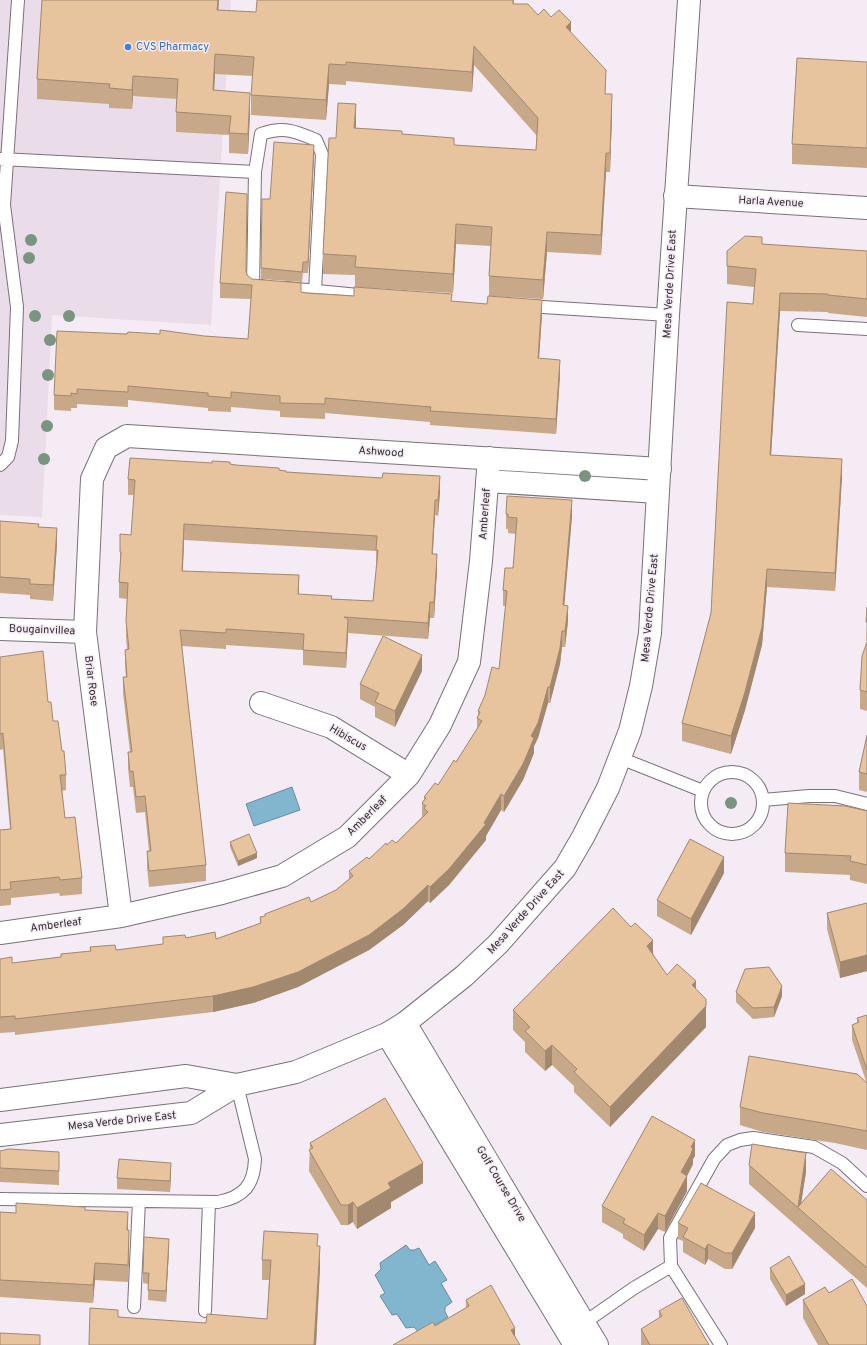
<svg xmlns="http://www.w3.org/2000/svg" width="867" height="1345" font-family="Overpass,sans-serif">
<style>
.built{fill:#ebdcea}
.water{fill:#82b5ce;stroke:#6a8c9f}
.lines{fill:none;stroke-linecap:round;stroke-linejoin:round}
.service-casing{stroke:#797279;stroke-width:14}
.minor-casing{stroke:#797279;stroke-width:24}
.tertiary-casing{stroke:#797279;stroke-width:24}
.service{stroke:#fff;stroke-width:12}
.minor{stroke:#fff;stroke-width:22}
.tertiary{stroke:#fff;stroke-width:22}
.tree{fill:#799580}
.wall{fill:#c7a888;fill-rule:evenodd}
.shaded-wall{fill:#a2886f}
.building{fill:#e7c39e;stroke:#a2886f;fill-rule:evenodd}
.shop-dot{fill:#3f7fe0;stroke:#f4ebf4;stroke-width:1.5}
.labels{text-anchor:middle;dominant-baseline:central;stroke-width:3;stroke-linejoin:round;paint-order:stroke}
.shop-label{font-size:11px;fill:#366cbe;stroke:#f4ebf4;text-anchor:start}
.street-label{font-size:11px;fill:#312d31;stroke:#f4ebf4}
</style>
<rect width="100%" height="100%" fill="#f4ebf4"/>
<path class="built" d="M 0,0 L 231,0 L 211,325 L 52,315 L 42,517 L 0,515 Z"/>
<path class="water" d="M 292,787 L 300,810 L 254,826 L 246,804 Z
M 406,1245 L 410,1250 L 414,1250 L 419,1248 L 429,1265 L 435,1261 L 447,1280 L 441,1283 L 452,1302 L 445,1307 L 445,1312 L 448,1317 L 420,1334 L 414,1327 L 406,1328 L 397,1314 L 392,1315 L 380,1296 L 385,1293 L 375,1275 L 381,1269 L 380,1263 Z"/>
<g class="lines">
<defs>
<path id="service" d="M 1,159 L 255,172
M 262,286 L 253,286 L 255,172 L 261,134 C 284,126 295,131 316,140 L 322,154 L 315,291
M 286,288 L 369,296
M 527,306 L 668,315
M 798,325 L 867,329
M 0,465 L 8,457 L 12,441 L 17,307 L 4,205 L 18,0
M 620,758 L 703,791
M701 803a31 31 0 1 1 62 0a31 31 0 1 1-62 0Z
M 763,800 L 809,796 L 835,796 L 867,804
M 0,1199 L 218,1202 C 244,1197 254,1185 255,1159 L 237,1085
M 671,1266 L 721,1345
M 134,1307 L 139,1201
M 205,1311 L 209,1202
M 581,1325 L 634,1288 L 671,1266 L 670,1238 L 714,1159 L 727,1145 L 740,1140 L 753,1138 L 814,1147 L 842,1163 L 867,1186"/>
<path id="minor" d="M 675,196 L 867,208
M 487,481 L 658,492
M 0,629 L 85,632
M 261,703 L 331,727 L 409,775
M 121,916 L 85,632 L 92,479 L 106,448 L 127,436 L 660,469
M 0,933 L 121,916 L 222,893 L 282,876 L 347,837 L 409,775 L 440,725 L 469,662 L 481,561 L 489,458
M 405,1023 L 597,1345
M 387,1034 L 575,1345"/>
<path id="tertiary" d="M 0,1100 L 186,1076 L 237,1085
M 0,1135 L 191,1113 L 237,1085 L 296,1072 L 387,1034 L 405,1023 L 464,976 L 498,944 L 565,868 L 583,837 L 608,788 L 630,731 L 641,686 L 650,633 L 668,315 L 689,0"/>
</defs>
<use href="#service" class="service-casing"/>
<use href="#minor" class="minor-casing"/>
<use href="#tertiary" class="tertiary-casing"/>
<use href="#service" class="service"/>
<use href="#minor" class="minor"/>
<use href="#tertiary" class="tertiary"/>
</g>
<g class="tree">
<circle cx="31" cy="240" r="6"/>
<circle cx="29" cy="258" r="6"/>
<circle cx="35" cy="316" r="6"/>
<circle cx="69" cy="316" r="6"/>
<circle cx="50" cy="340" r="6"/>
<circle cx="48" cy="375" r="6"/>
<circle cx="47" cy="426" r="6"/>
<circle cx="44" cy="459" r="6"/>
<circle cx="585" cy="476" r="6"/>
<circle cx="731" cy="803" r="6"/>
</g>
<path class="wall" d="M 42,0 L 219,0 L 218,10 L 256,12 L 514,0 L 514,4 L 538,15 L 551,17 L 571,33 L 606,94 L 612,114 L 610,172 L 606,172 L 601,255 L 547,252 L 543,299 L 489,296 L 489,276 L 491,246 L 456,244 L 453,293 L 355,287 L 355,275 L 323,274 L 323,254 L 336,138 L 356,124 L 356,128 L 402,134 L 454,145 L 536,150 L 537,136 L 474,65 L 472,92 L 346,81 L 346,85 L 329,84 L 326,120 L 251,115 L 251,95 L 253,76 L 215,74 L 214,90 L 250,112 L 248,154 L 229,153 L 229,135 L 176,132 L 176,112 L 177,99 L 133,96 L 132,109 L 109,108 L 109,104 L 37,99 L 37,79 Z
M 867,62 L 867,168 L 792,164 L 792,144 Z
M 314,156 L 308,273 L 303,273 L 302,282 L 261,279 L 262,199 L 270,199 Z
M 762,244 L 867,251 L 867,317 L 828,313 L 828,312 L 780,311 L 771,455 L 842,477 L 835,591 L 767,587 L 762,645 L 745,710 L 731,754 L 682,741 L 682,723 L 711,613 L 753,304 L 754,287 L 727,284 L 727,266 Z
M 246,272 L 247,275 L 252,279 L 301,292 L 452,302 L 542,314 L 539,359 L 560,375 L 556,434 L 430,425 L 430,422 L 325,413 L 325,419 L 280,417 L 280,411 L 231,407 L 231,412 L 208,411 L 208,408 L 128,400 L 128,407 L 77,404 L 77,408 L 71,408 L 71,411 L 54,410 L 54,395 L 127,334 L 204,336 L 248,339 L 251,299 L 220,298 L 220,283 Z
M 212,463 L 230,464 L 279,470 L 286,472 L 440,492 L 438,516 L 435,515 L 432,554 L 437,570 L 434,618 L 430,618 L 428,639 L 348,633 L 346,668 L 303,665 L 303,650 L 226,645 L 226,649 L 182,646 L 206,865 L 206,881 L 149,887 L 147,867 L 147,851 L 149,851 L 145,812 L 136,813 L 133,787 L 130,787 L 128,768 L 128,752 L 130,752 L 123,693 L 123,677 L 126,677 L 125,666 L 125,650 L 127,650 L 126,637 L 126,621 L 127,599 L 119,598 L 119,582 L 120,568 L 120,552 L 131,535 L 134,495 L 128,495 L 128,479 ZM 184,540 L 376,551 L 376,565 L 377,565 L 373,601 L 332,599 L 299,594 L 183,571 Z
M 506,514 L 572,516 L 564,605 L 568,621 L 565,647 L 562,647 L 560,664 L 550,703 L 548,703 L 538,738 L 534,746 L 534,753 L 523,780 L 504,812 L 501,810 L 486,836 L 486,840 L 449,885 L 430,903 L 428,901 L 403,925 L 369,950 L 298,987 L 253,1003 L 213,1012 L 15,1035 L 15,1032 L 0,1033 L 0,959 L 12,963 L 61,957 L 90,951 L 90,947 L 116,950 L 163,944 L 163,937 L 216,939 L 260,923 L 260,917 L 265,916 L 265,914 L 311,902 L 336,890 L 349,879 L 349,871 L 369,859 L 387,845 L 396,843 L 422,817 L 422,803 L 424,800 L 424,797 L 438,785 L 456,762 L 477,729 L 477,718 L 478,716 L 478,711 L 499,669 L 506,606 L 503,606 L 503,590 L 513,568 L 516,534 L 508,533 L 508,529 L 506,529 Z
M 0,521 L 39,527 L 57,544 L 53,601 L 30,599 L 30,595 L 0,593 Z
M 867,607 L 867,641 L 866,641 Z
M 867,642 L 867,711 L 860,709 L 860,690 Z
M 0,657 L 48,702 L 53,721 L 62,751 L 66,775 L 66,790 L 62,791 L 65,818 L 82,878 L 82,894 L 60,896 L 59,893 L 11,898 L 11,905 L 0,906 L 0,830 L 10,829 L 3,749 L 0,750 Z
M 422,671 L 395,727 L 375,717 L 375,707 L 360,699 L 360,684 Z
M 867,735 L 867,792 L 859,790 L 859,772 Z
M 867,811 L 867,884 L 850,880 L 850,875 L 785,872 L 785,853 Z
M 230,842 L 257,858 L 238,866 L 230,847 Z
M 724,873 L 691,935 L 657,916 L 657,900 Z
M 867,903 L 867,971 L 840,978 L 827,929 L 827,913 Z
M 653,955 L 667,975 L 696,989 L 706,1027 L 610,1127 L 574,1092 L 574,1086 L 552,1065 L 545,1071 L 525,1052 L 525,1042 L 513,1030 L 513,1010 Z
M 736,992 L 782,996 L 774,1017 L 753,1019 L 736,1002 Z
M 867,1015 L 867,1150 L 835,1143 L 763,1132 L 740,1125 L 740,1107 L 866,1081 L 852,1040 L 852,1025 L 857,1023 L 857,1018 Z
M 310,1143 L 423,1183 L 391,1202 L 391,1208 L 357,1229 L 353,1222 L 348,1225 L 341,1225 L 309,1171 Z
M 0,1151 L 59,1167 L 59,1185 L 0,1182 Z
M 695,1156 L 693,1159 L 693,1164 L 687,1176 L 687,1191 L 665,1232 L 658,1229 L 644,1251 L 623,1238 L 623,1234 L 602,1222 L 602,1206 Z
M 749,1165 L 806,1172 L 801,1203 L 867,1200 L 867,1288 L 749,1184 Z
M 171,1173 L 170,1192 L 117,1189 L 117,1178 Z
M 85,1210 L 128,1230 L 129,1247 L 128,1282 L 95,1280 L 93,1303 L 0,1297 L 0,1212 L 16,1213 Z
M 678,1223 L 755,1228 L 732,1269 L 725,1269 L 708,1259 L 705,1265 L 683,1252 L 683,1241 L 678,1239 Z
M 318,1246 L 320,1267 L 316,1345 L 118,1317 L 206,1323 L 267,1319 L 269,1280 L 262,1280 L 262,1260 Z
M 169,1249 L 166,1302 L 148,1300 L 148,1284 L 143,1283 L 143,1273 Z
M 770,1268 L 805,1294 L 786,1306 L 770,1279 Z
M 829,1293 L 867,1345 L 818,1345 L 803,1318 L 803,1300 Z
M 466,1300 L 515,1337 L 435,1326 L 466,1308 Z
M 659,1311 L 709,1345 L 641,1345 L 641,1329 L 659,1318 Z"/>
<path class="shaded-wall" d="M 218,0 L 219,0 L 217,29 L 217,10 Z
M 571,22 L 571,42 L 566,27 Z
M 474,46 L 474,65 L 472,92 L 472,72 Z
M 215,54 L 215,74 L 213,110 L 213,90 Z
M 329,64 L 329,84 L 326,120 L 326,100 Z
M 133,76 L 133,96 L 132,109 L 132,90 Z
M 250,93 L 250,112 L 248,154 L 248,134 Z
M 612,94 L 612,114 L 610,172 L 610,153 Z
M 356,104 L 356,124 L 354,148 L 354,128 Z
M 314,145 L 314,156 L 308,273 L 308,262 Z
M 606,153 L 606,172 L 601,255 L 601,235 Z
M 456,224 L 456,244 L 453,293 L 453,274 Z
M 547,232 L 547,252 L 543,299 L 543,280 Z
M 780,293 L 780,311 L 770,473 L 770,455 Z
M 542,300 L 542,314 L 538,373 L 538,358 Z
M 560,360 L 560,375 L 556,434 L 556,419 Z
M 842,459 L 842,477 L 835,591 L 835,573 Z
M 440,476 L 440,492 L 438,516 L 438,500 Z
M 435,500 L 435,515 L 432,569 L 432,554 Z
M 572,500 L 572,516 L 563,621 L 563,605 Z
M 184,524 L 184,540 L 182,586 L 182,571 Z
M 57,528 L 57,544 L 53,601 L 53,585 Z
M 437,554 L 437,570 L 434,618 L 434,602 Z
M 767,569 L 767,587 L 762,645 L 745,710 L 731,754 L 731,736 Z
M 299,575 L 299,590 L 298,610 L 298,594 Z
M 430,602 L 430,618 L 428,639 L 428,623 Z
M 568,606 L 568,621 L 565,647 L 565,631 Z
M 348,619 L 348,635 L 346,668 L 346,653 Z
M 562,631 L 562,647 L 560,664 L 550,703 L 550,687 Z
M 422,655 L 422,671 L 395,727 L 395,711 Z
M 548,687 L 548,703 L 538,738 L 534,746 L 534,753 L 523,780 L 504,812 L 504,796 L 531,736 Z
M 501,794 L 501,810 L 486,836 L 486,840 L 449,885 L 430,903 L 430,887 Z
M 257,853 L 257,858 L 238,866 L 238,861 Z
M 724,857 L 724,873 L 691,935 L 691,919 Z
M 428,885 L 428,901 L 403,925 L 369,950 L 298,987 L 253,1003 L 213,1012 L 213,996 Z
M 653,940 L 653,961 L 647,946 Z
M 867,955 L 867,971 L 840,978 L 840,962 Z
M 696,981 L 696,1002 L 692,985 Z
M 782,986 L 782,996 L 774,1017 L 774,1007 Z
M 706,1006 L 706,1027 L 610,1127 L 610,1107 Z
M 552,1045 L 552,1065 L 545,1071 L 545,1051 Z
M 695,1140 L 695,1156 L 693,1159 L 693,1164 L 687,1176 L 687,1191 L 665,1232 L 665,1216 L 691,1147 Z
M 806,1153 L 806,1172 L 800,1210 L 798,1208 Z
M 171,1163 L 171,1173 L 170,1192 L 170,1181 Z
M 423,1163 L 423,1183 L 391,1202 L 391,1208 L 357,1229 L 357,1208 L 388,1183 Z
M 353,1202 L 353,1222 L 348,1225 L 348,1205 Z
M 128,1212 L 128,1229 L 127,1247 L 127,1230 Z
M 658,1213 L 658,1229 L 644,1251 L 644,1235 Z
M 755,1213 L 755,1228 L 732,1269 L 732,1253 Z
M 129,1230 L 129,1247 L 128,1282 L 128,1265 Z
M 169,1239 L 169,1249 L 166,1302 L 166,1291 Z
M 708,1244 L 708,1259 L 705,1265 L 705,1249 Z
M 320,1246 L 320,1267 L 316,1345 L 314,1345 Z
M 95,1263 L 95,1280 L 93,1303 L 93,1285 Z
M 805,1284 L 805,1294 L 786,1306 L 786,1295 Z
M 515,1328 L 515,1345 L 511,1330 Z"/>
<path class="building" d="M 42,0 L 218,0 L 217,10 L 256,12 L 257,0 L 513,0 L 513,4 L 528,4 L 538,15 L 544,9 L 551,17 L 559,10 L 571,22 L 566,27 L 606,70 L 605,94 L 612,94 L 610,153 L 606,153 L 601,235 L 547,232 L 543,280 L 489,276 L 492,227 L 456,224 L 453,274 L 355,267 L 356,256 L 323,254 L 329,138 L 336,138 L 338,103 L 356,104 L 354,128 L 402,131 L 402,134 L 454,138 L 454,145 L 536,150 L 538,118 L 474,46 L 472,72 L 346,62 L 346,65 L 329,64 L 326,100 L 251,95 L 254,57 L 215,54 L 213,90 L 250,93 L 248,134 L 229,133 L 231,116 L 176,112 L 178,79 L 133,76 L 132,90 L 109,88 L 110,84 L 37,79 Z
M 797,58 L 867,62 L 867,148 L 792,144 Z
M 274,142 L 314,145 L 308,262 L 303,262 L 302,272 L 261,268 L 262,199 L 270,199 Z
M 226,192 L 247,194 L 246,271 L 247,275 L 252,279 L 301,283 L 301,292 L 306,293 L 354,296 L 354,287 L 452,294 L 451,301 L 487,304 L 488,296 L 542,300 L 538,358 L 560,360 L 556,419 L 430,411 L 431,407 L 325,398 L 325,404 L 280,403 L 280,396 L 231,392 L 231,398 L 208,396 L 208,393 L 128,386 L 128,392 L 77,389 L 77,394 L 71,393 L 71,396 L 54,395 L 57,331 L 127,334 L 128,332 L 160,334 L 160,330 L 204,336 L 248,339 L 252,285 L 220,283 Z
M 745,236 L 762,237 L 762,244 L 867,251 L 867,299 L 828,295 L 828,294 L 780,293 L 770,455 L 842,459 L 835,573 L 767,569 L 762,627 L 745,692 L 731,736 L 682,723 L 711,613 L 727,302 L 753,304 L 756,269 L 727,266 L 727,251 Z
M 130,458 L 212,463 L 212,461 L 230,462 L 230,464 L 235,465 L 279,468 L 279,470 L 286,471 L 286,472 L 382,478 L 383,473 L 440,476 L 438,500 L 435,500 L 432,554 L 437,554 L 436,572 L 434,602 L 430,602 L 428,623 L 344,617 L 348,619 L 346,653 L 303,650 L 304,634 L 226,629 L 226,633 L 180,630 L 206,865 L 149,871 L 147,851 L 151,851 L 145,796 L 136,797 L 133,771 L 130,772 L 128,752 L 132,752 L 123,677 L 127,677 L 125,650 L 129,649 L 126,621 L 128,583 L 119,582 L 121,552 L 120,552 L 120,534 L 131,535 L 135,480 L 128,479 ZM 184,524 L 377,536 L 376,550 L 378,550 L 373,601 L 331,599 L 332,596 L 298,594 L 299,575 L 182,571 Z
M 507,496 L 572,500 L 563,605 L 568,606 L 565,631 L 562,631 L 560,648 L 550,687 L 548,687 L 538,723 L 531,736 L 534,738 L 523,764 L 504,796 L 501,794 L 484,823 L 486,824 L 449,869 L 430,887 L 428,885 L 403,909 L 369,935 L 298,972 L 253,987 L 213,996 L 15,1019 L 15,1016 L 0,1017 L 0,959 L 12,957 L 12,963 L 61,957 L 61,954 L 91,951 L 90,947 L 115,945 L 116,950 L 163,944 L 163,937 L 185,935 L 186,938 L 215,932 L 216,939 L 261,923 L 260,917 L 265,916 L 265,914 L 309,897 L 311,902 L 336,890 L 353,876 L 349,871 L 367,857 L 369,859 L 386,843 L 387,845 L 392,840 L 396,843 L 428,812 L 424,808 L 426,806 L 422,803 L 426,798 L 424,797 L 435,783 L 438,785 L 454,760 L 456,762 L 482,721 L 477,718 L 480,712 L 478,711 L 485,695 L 492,667 L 499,669 L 507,591 L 503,590 L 505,568 L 513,568 L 517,518 L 508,517 L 508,514 L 506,514 Z
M 0,521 L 39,524 L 38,527 L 57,528 L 53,585 L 30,584 L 30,579 L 0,577 Z
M 867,607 L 867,622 L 866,622 Z
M 383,636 L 422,655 L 395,711 L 375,702 L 379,693 L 360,684 Z
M 867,642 L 867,692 L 860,690 L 862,656 Z
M 43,651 L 48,702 L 51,702 L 53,721 L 58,721 L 62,751 L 64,751 L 66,775 L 60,775 L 65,818 L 75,817 L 82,878 L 60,880 L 59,877 L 10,882 L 11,889 L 0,890 L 0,830 L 11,829 L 3,733 L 0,734 L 0,657 Z
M 867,735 L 867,774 L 859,772 Z
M 788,803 L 845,806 L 867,811 L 867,865 L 850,861 L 851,856 L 785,853 Z
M 249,834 L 257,853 L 238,861 L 230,842 Z
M 690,839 L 724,857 L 691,919 L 657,900 Z
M 867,903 L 867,955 L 840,962 L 827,913 Z
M 613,908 L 631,927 L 635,923 L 653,940 L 647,946 L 667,975 L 677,964 L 696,981 L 692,985 L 706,999 L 706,1006 L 610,1107 L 574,1072 L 577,1069 L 552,1045 L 545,1051 L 525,1031 L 530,1027 L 513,1010 Z
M 769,967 L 782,986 L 774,1007 L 753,1008 L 736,992 L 745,969 Z
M 867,1015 L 867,1070 L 852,1025 L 859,1022 L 857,1018 Z
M 749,1056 L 857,1074 L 867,1083 L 867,1131 L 835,1125 L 763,1113 L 740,1107 Z
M 385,1098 L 423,1163 L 388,1183 L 391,1188 L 357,1208 L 353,1202 L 348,1205 L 341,1205 L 309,1150 L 313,1148 L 310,1143 Z
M 652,1116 L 695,1140 L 691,1147 L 693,1148 L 691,1154 L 681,1172 L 687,1176 L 665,1216 L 658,1213 L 644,1235 L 623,1223 L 625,1219 L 602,1206 Z
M 752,1144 L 806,1153 L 798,1207 L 831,1169 L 867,1200 L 867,1268 L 749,1165 Z
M 9,1149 L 59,1152 L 59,1171 L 0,1168 L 0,1151 Z
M 119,1159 L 171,1163 L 170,1181 L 117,1178 Z
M 701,1183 L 755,1213 L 732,1253 L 725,1253 L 708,1244 L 705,1249 L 683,1237 L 688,1228 L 678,1223 Z
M 16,1203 L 85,1207 L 85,1210 L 128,1212 L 127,1230 L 129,1230 L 128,1265 L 95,1263 L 93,1285 L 0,1280 L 0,1212 L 16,1213 Z
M 264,1231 L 318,1234 L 317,1246 L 320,1246 L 314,1345 L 89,1345 L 90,1308 L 118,1310 L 118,1317 L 206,1323 L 207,1314 L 267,1319 L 271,1260 L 262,1260 Z
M 144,1237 L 169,1239 L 166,1291 L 148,1290 L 149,1273 L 143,1273 Z
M 789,1256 L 805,1284 L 786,1295 L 770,1268 Z
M 852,1279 L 867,1306 L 867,1345 L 829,1345 L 803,1300 L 825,1287 L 829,1293 Z
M 491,1285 L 515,1328 L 511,1330 L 520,1345 L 393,1345 L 433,1322 L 435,1326 L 469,1306 L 466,1300 Z
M 682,1298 L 709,1345 L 650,1345 L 641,1329 L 662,1316 L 659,1311 Z
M 0,1333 L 40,1335 L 40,1345 L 0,1345 Z"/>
<circle class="shop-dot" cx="128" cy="47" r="4"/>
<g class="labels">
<g class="shop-label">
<text x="136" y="47">CVS Pharmacy</text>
</g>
<g class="street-label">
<text transform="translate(771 202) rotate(3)">Harla Avenue</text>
<text transform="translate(670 284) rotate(-87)">Mesa Verde Drive East</text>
<text transform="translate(381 452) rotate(4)">Ashwood</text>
<text transform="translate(485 514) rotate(-86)">Amberleaf</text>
<text transform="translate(650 608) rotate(-85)">Mesa Verde Drive East</text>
<text transform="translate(42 630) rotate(2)">Bougainvillea</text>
<text transform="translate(91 681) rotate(83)">Briar Rose</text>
<text transform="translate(348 738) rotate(30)">Hibiscus</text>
<text transform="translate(367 816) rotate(-45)">Amberleaf</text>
<text transform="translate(526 912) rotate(-48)">Mesa Verde Drive East</text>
<text transform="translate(56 925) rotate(-8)">Amberleaf</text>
<text transform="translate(122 1121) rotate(-6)">Mesa Verde Drive East</text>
<text transform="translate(501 1184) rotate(59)">Golf Course Drive</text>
</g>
</g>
</svg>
